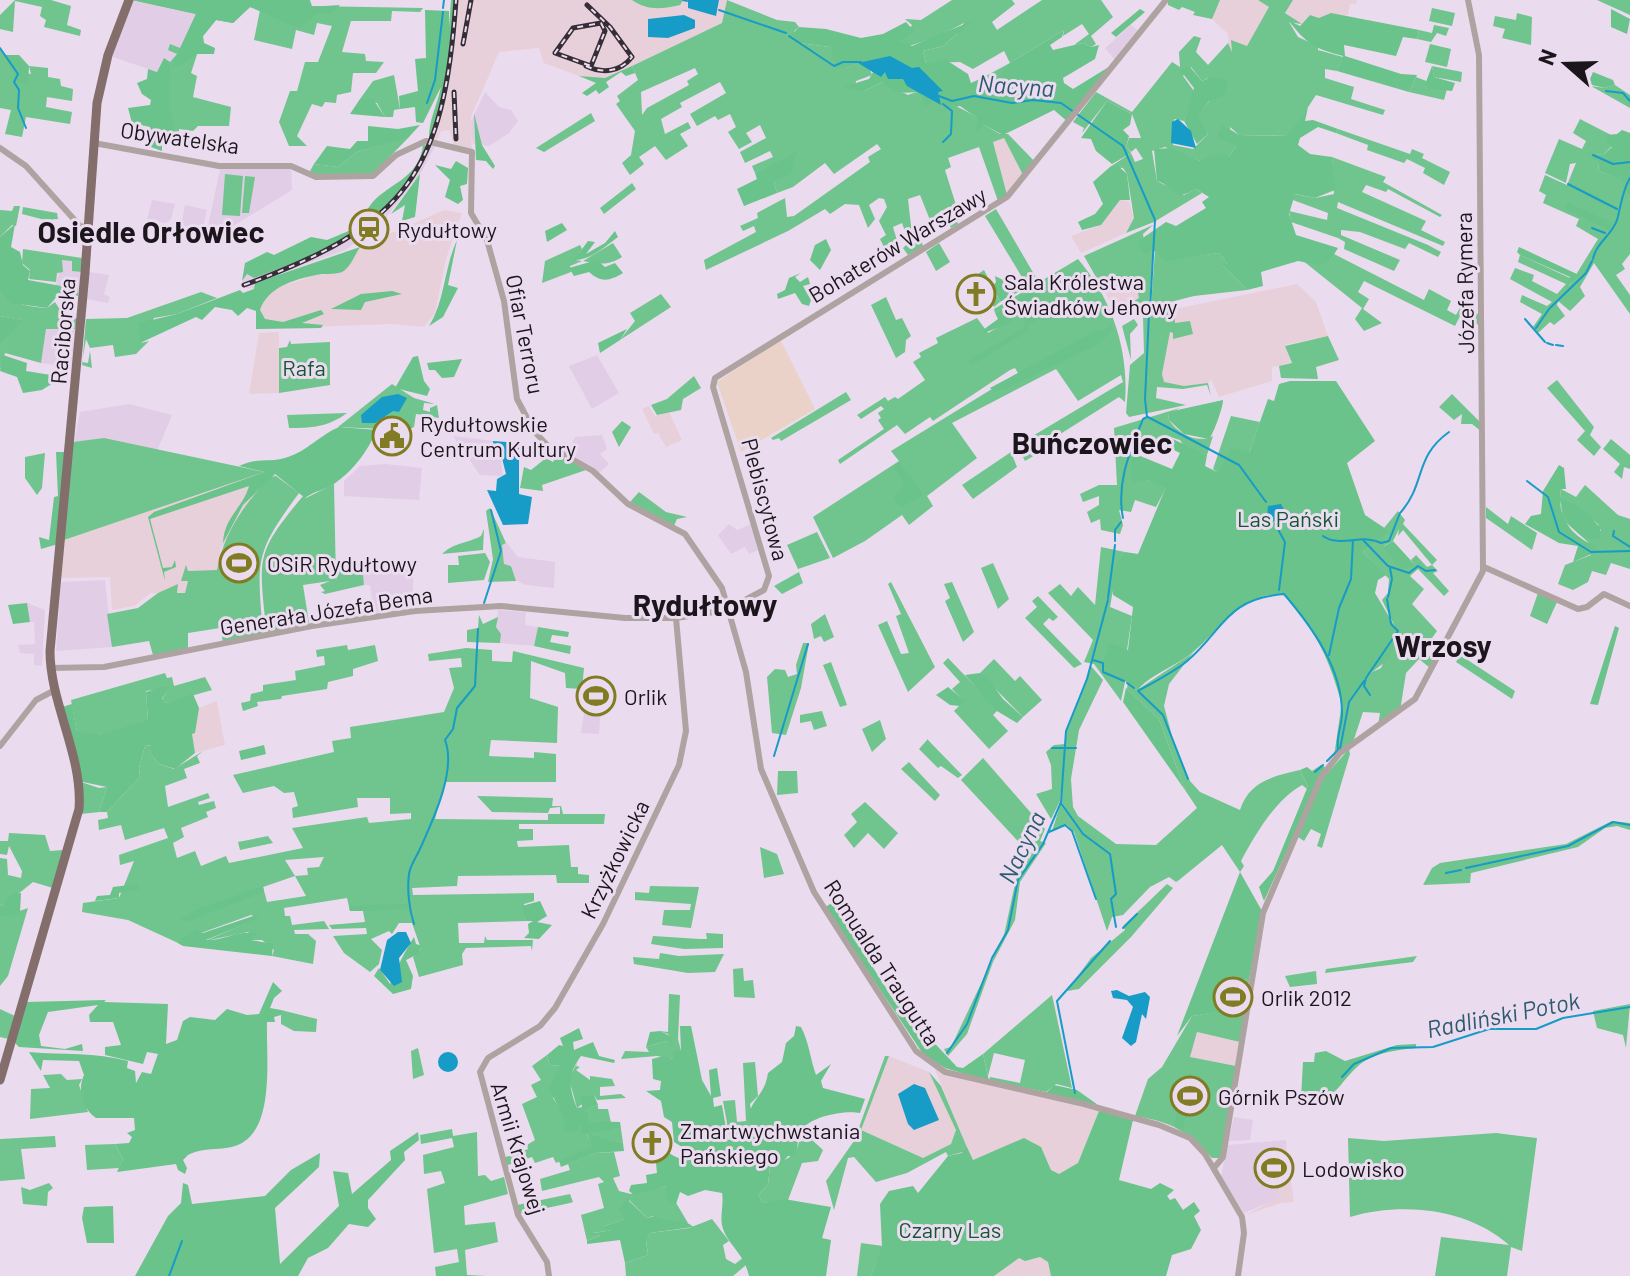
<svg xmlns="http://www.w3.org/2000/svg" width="1630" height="1276" font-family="Barlow,sans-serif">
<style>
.built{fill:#e2cde6}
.industrial{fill:#e8d0da}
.medical{fill:#ead2c8}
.green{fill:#70c48e;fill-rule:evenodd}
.forest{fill:#69c38a}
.water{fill:#179bc7}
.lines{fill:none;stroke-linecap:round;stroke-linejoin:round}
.stream{stroke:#179bc7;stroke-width:2}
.minor{stroke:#afa3a1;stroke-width:6}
.major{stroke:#836e6c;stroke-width:9}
.rail-casing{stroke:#352e36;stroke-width:5}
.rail{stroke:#ebdbef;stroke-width:2;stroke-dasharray:6;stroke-linecap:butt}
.labels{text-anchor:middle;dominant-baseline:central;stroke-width:6;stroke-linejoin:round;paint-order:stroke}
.street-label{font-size:22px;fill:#1b151c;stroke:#ebdbef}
.poi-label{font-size:22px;fill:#1b151c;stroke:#ebdbef;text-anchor:start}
.park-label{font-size:22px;fill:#135732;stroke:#ebdbef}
.water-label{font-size:24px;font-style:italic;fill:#2c5b6f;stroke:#ebdbef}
.district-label{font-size:30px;font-weight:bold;fill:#1b151c;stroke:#ebdbef}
</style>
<rect width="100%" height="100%" fill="#ebdbef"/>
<path class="built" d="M 131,0 L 196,14 L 177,54 L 170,62 L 164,59 L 157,72 L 110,56 Z
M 1131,25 L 1139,31 L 1115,60 L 1105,48 Z
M 485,92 L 499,107 L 511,110 L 518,121 L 509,133 L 489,146 L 473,144 L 470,124 Z
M 431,141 L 437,142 L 422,171 L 385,219 L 388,224 L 373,237 L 368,234 L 345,250 L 268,278 L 255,289 L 244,288 L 242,281 L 247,274 L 299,262 L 372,221 L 400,192 Z
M 291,168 L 292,190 L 225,231 L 208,226 L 220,169 Z
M 152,200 L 175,204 L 171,219 L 166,223 L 147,219 Z
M 185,205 L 207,210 L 201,236 L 185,233 L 181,226 Z
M 61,260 L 73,260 L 81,271 L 80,290 L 56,285 Z
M 89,272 L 109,275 L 104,294 L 110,297 L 108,303 L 86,299 Z
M 46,328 L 77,330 L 72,367 L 41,363 Z
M 597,355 L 619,393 L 592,409 L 569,366 Z
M 129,404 L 172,415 L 157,451 L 104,438 L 74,443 L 80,412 Z
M 602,435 L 607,449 L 600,454 L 609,464 L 599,473 L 567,453 L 575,437 Z
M 453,436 L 493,441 L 493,451 L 501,459 L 503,476 L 480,475 Z
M 385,464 L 422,468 L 419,500 L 344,496 L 344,481 L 360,466 Z
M 729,524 L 737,530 L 751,524 L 758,550 L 749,554 L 745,547 L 731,554 L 718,535 Z
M 507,543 L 518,557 L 555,562 L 554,588 L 526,585 L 515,580 L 511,566 L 504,564 L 502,544 Z
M 362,563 L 414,567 L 412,608 L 374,613 L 370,585 L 364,585 Z
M 105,580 L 112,647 L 56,651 L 61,582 Z
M 27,603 L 45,610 L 42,666 L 34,665 L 34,654 L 20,653 L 18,645 L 35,644 L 34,622 L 30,622 Z
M 498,610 L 526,612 L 525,625 L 538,627 L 534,646 L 500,643 L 501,634 L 496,628 Z
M 585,706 L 601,707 L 599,734 L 581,733 Z
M 1234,1117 L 1253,1120 L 1250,1140 L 1228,1141 Z
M 1286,1140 L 1289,1182 L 1280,1198 L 1244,1213 L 1221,1177 L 1227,1145 Z"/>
<path class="industrial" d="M 455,0 L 727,0 L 722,23 L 605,79 L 579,76 L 544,63 L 539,48 L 499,52 L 471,117 L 472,152 L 454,146 L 449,130 L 441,131 L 437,142 L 431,141 L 450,69 Z
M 1220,0 L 1258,0 L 1270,7 L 1247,46 L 1229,53 L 1228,34 L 1211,18 Z
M 1293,0 L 1357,0 L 1356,4 L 1350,4 L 1348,15 L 1319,18 L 1310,15 L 1301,24 L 1285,12 Z
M 1004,137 L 1023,175 L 1007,195 L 992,142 Z
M 1120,200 L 1129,201 L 1134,218 L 1126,233 L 1081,253 L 1071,236 L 1101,225 Z
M 444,210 L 462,213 L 446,259 L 435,313 L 424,327 L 392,324 L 256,329 L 257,311 L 270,290 L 316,275 L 340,273 L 360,247 Z
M 1135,281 L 1139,298 L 1116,311 L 1104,291 Z
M 1297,284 L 1316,302 L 1328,336 L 1285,345 L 1291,363 L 1272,367 L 1272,381 L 1219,397 L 1211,379 L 1208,383 L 1184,386 L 1164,383 L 1162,374 L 1170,332 L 1173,332 L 1173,339 L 1175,323 L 1175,309 Z
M 279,332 L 279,393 L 249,394 L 259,333 Z
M 649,406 L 655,416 L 669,412 L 682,440 L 666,447 L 658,433 L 654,434 L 642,409 Z
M 274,468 L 276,476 L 270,478 L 221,548 L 217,570 L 192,577 L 188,581 L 186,594 L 151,593 L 134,606 L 112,610 L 110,577 L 63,578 L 58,574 L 61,541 Z
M 217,701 L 225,745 L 195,753 L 192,734 L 195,733 L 196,714 L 199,708 Z
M 1197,1032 L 1240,1042 L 1236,1066 L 1190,1057 Z
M 889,1056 L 929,1072 L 956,1130 L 951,1144 L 923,1158 L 861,1130 Z
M 934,1067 L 1099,1111 L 1078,1164 L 1059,1174 L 1051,1170 L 1048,1161 L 994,1151 L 972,1160 Z
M 1286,1146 L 1294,1202 L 1281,1203 L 1246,1215 L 1279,1197 L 1278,1188 L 1288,1182 L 1283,1147 Z
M 1040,1257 L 1048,1262 L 1051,1276 L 981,1276 L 994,1276 L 1019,1258 Z"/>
<path class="medical" d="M 780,339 L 815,409 L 741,452 L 717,382 Z"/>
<path class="green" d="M 15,0 L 51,0 L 71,6 L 67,25 L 81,30 L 80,36 L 44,27 L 46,20 L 40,16 L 42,7 L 15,1 L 13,32 L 0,29 L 0,15 Z
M 132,0 L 310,0 L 312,6 L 423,8 L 420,12 L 392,11 L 391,21 L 351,21 L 342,52 L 365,54 L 366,61 L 384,62 L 376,73 L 353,73 L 351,92 L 337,95 L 336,103 L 325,102 L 322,107 L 312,104 L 297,136 L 307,146 L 289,146 L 279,122 L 290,91 L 297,91 L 305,62 L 318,62 L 332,26 L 317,23 L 314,35 L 296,30 L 292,49 L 254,40 L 260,10 L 250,7 L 233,23 L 216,20 L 203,36 L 191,73 L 197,76 L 193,97 L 231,107 L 229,126 L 198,126 L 193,131 L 179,129 L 179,138 L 159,136 L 170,62 L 177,54 L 168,50 L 170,44 L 180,48 L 196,14 Z
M 632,0 L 683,0 L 680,5 C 663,9 647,11 632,0 Z
M 727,0 L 777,20 L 795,22 L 799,27 L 794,31 L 799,43 L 830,47 L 837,65 L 846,68 L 858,63 L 869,67 L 872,75 L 856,81 L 855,87 L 864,91 L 882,82 L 908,95 C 912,94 917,91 921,92 C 929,93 971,112 977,118 L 977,128 L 984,125 L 1000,134 L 1008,134 L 1037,164 L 1023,175 L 1004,138 L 993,142 L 1007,195 L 998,201 L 979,147 L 948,158 L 951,167 L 945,170 L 956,205 L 953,210 L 958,224 L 951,228 L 942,210 L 937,214 L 940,222 L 932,225 L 920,195 L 908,199 L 912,235 L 919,233 L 923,246 L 908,255 L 903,248 L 909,242 L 902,223 L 893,227 L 899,247 L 894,250 L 891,246 L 885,249 L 880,239 L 886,235 L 879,221 L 887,207 L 884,199 L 879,198 L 869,205 L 875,219 L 868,228 L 859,205 L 845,204 L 830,214 L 825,209 L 788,231 L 706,270 L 704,260 L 756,232 L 754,226 L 743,231 L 740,226 L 758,218 L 757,213 L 785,198 L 787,217 L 794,216 L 870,162 L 868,157 L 881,149 L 877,144 L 834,174 L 825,163 L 793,187 L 777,193 L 774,182 L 781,177 L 796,152 L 755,173 L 752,166 L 773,157 L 770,151 L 745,163 L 740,152 L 766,138 L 760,125 L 746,133 L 752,142 L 739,149 L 728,132 L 736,127 L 730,114 L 718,120 L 715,116 L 697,126 L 690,114 L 726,93 L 720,82 L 680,103 L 682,107 L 661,119 L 665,134 L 688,122 L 691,128 L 680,134 L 688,146 L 666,160 L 655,146 L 639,157 L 644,164 L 630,175 L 622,163 L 631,155 L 635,131 L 616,104 L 620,101 L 617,96 L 638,80 L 632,66 L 722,23 ZM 695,68 L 698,74 L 687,81 L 689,85 L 647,108 L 642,115 L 641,92 Z
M 952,0 L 1012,0 L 1015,4 L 992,22 L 997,30 L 1042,0 L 1101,0 L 1113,17 L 1091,36 L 1096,44 L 1091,47 L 1083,43 L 1074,45 L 1089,34 L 1082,24 L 1063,36 L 1064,30 L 1010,63 L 1004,51 L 973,69 L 960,62 L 926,63 L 923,51 L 943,46 L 957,34 L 964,23 L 937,37 L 906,47 L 900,41 L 912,25 L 905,19 L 921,20 Z
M 1168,0 L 1220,0 L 1212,19 L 1193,15 L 1195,12 L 1182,7 L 1179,10 L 1168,5 Z
M 1258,0 L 1293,0 L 1285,13 L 1302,24 L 1289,22 L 1298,37 L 1318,46 L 1318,50 L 1343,57 L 1337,71 L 1325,69 L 1325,78 L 1354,87 L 1351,99 L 1385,110 L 1383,115 L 1316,95 L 1289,136 L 1239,135 L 1230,127 L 1231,142 L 1236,146 L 1229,156 L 1200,161 L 1165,147 L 1152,151 L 1157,181 L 1184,195 L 1196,189 L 1202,193 L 1154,222 L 1126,233 L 1134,218 L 1127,174 L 1123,168 L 1110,167 L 1131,153 L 1135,162 L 1143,159 L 1136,148 L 1131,152 L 1126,147 L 1129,138 L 1141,138 L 1132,114 L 1107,101 L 1082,133 L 1084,128 L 1073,122 L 1096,92 L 1132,112 L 1172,62 L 1180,67 L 1179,52 L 1194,36 L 1201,38 L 1196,52 L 1208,65 L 1228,43 L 1232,52 L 1231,40 L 1247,46 L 1269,7 ZM 1191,67 L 1202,81 L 1208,78 L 1211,99 L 1197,116 L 1208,134 L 1193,149 L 1173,145 L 1174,119 L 1184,121 L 1194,91 L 1183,76 Z
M 1597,0 L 1630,0 L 1630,15 Z
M 1432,8 L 1455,13 L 1452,26 L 1429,21 Z
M 1517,13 L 1532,17 L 1531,45 L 1502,38 L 1505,29 L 1493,26 L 1495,16 L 1516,20 Z
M 1434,25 L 1449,28 L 1446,36 L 1437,33 L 1431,42 L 1417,39 L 1419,30 L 1432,33 Z
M 1430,44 L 1451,49 L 1447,67 L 1425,62 Z
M 0,49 L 16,71 L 31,74 L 29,66 L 48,68 L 48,77 L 60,79 L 61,86 L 73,89 L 72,101 L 47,97 L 46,107 L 72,112 L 70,124 L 26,117 L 22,137 L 5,134 L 11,110 L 0,108 Z
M 1008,64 L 998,84 L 984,87 L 982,78 Z
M 1432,66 L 1462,72 L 1461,82 L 1434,77 Z
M 394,75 L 400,109 L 394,110 L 393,117 L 385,117 L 377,103 L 360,99 L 373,81 Z
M 1416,77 L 1447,89 L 1444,100 L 1409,92 Z
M 1615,85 L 1630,95 L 1630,108 L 1591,86 L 1605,88 Z
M 591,113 L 595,121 L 544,152 L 536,148 Z
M 1580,119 L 1611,135 L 1607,135 L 1612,146 L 1603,155 L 1590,154 L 1598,163 L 1599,171 L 1622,180 L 1630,200 L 1630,254 L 1622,264 L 1625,269 L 1616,275 L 1630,295 L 1630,314 L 1594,263 L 1580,287 L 1585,296 L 1570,311 L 1558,301 L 1557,305 L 1565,316 L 1554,325 L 1550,322 L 1538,333 L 1533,327 L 1542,314 L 1520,302 L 1522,295 L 1547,306 L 1552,302 L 1510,279 L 1515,268 L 1534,275 L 1532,281 L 1557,294 L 1566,284 L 1518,262 L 1520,255 L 1570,278 L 1569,286 L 1598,239 L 1576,226 L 1579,219 L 1543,203 L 1546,195 L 1539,191 L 1545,175 L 1567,185 L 1576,163 L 1570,164 L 1566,183 L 1545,173 L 1559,139 L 1582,149 L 1586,141 L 1573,133 Z
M 1338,129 L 1410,154 L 1412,149 L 1424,154 L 1422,158 L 1450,172 L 1444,185 L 1423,173 L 1425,168 L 1407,159 L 1404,163 L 1367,150 L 1368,145 L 1336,133 Z
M 409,137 L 372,175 L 316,175 L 310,171 L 314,164 L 338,167 L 357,152 Z
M 1332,157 L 1386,177 L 1383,182 L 1442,215 L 1440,217 L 1388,189 L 1386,192 L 1366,185 L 1362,192 L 1426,221 L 1421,230 L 1445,242 L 1443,246 L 1338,202 L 1337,208 L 1428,245 L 1441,252 L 1438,257 L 1409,243 L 1405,249 L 1360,232 L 1341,230 L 1341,235 L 1400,260 L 1394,271 L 1344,249 L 1345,242 L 1338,238 L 1291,222 L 1289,211 L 1327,220 L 1328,213 L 1293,200 L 1294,194 L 1315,198 L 1334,194 Z
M 225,174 L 243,176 L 240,216 L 222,215 Z
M 245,176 L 255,177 L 249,213 L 242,213 Z
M 632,183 L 636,189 L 604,214 L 600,208 Z
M 14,206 L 20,206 L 16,226 L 12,225 L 0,237 L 0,210 L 12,211 Z
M 23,207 L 57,213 L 58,219 L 45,220 L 22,214 Z
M 996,209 L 1038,281 L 1028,287 L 985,216 Z
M 1153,225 L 1143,234 L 1146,254 L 1153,252 L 1149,309 L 1121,318 L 1116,312 L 1139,298 L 1135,280 L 1104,291 L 1084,256 Z
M 613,243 L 622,257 C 608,266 599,264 583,261 Z
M 939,243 L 950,262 L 936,271 L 926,252 Z
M 580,245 L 582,249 L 575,260 L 582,261 L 570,266 L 571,272 L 542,283 L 545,261 Z
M 23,249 L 82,258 L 82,272 L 72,271 L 72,261 L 62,260 L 63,272 L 57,273 L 56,282 L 29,279 L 30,270 L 22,263 Z
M 1155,251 L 1174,259 L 1219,253 L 1227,263 L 1223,266 L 1247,290 L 1194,296 L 1151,307 Z
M 1334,254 L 1424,300 L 1429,289 L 1451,301 L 1447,310 L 1456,315 L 1461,306 L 1480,315 L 1479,325 L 1460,316 L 1455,326 L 1364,281 L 1358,292 L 1369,299 L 1363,309 L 1382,323 L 1364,331 L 1355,319 L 1362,308 L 1302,260 L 1330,261 Z
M 1078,259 C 1112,299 1129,350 1125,402 L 1119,397 L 1038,448 L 1040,452 L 1025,461 L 1023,457 L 1034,450 L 1030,441 L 1016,446 L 1123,382 L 1121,375 L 1078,401 L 1056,369 L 952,423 L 977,458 L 927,496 L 933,506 L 909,525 L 902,515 L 865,541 L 833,558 L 813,517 L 899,461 L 891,451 L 1018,373 L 1015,368 L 1010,370 L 933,421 L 930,417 L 905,434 L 897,425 L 840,464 L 838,460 L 884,429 L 878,420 L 881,418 L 878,413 L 884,409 L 881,406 L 861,419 L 857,415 L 885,397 L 888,401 L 895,397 L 898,399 L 925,380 L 913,362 L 921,357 L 919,353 L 938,343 L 936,338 L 977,318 L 988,333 C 1001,326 1011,321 1020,310 L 1037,306 L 1039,291 L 1044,286 L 995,313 L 994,309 Z
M 984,270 L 1000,302 L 994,307 L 975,276 Z
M 201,292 L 217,298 L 177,314 L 154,318 L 141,343 L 149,341 L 136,354 L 115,357 L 113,345 L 90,348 L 86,339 L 82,362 L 88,363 L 90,351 L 92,368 L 82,365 L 86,319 L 127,318 Z
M 0,293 C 13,304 30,307 47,308 L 55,302 L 64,316 L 78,319 L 75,329 L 46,329 L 41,363 L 5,353 L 0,370 L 0,347 L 21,320 L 0,316 Z
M 661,294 L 671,307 L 620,340 L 635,321 L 630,313 Z
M 886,297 L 896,320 L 902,318 L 911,336 L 906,340 L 905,352 L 896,358 L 871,305 Z
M 1175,309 L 1175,323 L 1190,321 L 1193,334 L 1173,339 L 1173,333 L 1170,332 L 1162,374 L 1164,382 L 1184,386 L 1208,383 L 1211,396 L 1207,385 L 1183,389 L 1157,387 L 1156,398 L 1186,405 L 1129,417 L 1126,413 L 1130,365 L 1144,353 L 1143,316 Z
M 1134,319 L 1138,325 L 1130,334 L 1131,360 L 1122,326 Z
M 1328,336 L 1339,360 L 1316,367 L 1318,379 L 1281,378 L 1279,366 L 1292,363 L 1285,346 Z
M 290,340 L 291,344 L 330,342 L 330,385 L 279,393 L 279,348 L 287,347 Z
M 694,376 L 701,388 L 683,399 L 681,410 L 657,415 L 651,405 L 667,399 Z
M 1557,380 L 1594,427 L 1590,435 L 1601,447 L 1594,456 L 1577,440 L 1585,431 L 1547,388 Z
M 392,384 L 414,398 L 435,404 L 424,403 L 423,410 L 430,412 L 430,408 L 437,405 L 439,418 L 416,414 L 414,427 L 407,430 L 338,427 Z
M 846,392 L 851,400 L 781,441 L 779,438 L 773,440 L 771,438 Z
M 1452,394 L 1482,424 L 1482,432 L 1472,424 L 1461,424 L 1462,414 L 1454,420 L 1439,407 Z
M 1180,408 L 1168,414 L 1169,420 C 1178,434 1198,444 1213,436 L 1207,455 L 1184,446 L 1180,440 L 1164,435 L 1158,441 L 1144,435 L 1132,453 L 1147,480 L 1167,486 L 1156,507 L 1135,500 L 1131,512 L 1119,510 L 1123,525 L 1120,534 L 1101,530 L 1100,519 L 1091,523 L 1087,512 L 1099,505 L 1099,496 L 1083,502 L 1080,494 L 1099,485 L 1117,485 L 1114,428 Z
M 347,413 C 328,427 312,428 289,428 L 287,415 Z
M 1231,416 L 1260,422 L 1249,453 L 1219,474 L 1213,469 Z
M 622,421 L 631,427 L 619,447 L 612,432 Z
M 104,438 L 264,472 L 61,541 L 73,442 Z
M 1611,439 L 1630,455 L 1630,469 L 1624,467 L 1622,479 L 1614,472 L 1620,464 L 1603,449 Z
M 1011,452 L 1017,467 L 973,499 L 962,485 Z
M 45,453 L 42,488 L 37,495 L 25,478 L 25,457 Z
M 558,454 L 586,470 L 542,485 L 543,491 L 520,488 L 524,467 L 531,470 L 546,458 L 553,462 Z
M 276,476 L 299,493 C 254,554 257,559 263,634 L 223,642 L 220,628 L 188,633 L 188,648 L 153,655 L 149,641 L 112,647 L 107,614 L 138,608 L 158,593 L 178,584 L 177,593 L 185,593 L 188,581 L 181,581 L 186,565 L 188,571 L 217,570 C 224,532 244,505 270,477 Z
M 334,484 L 336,581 L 338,561 L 362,563 L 364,585 L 325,594 L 321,592 L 325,591 L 320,585 L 330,581 L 303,585 L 309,623 L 269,632 L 266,629 C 259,556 255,554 303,496 L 306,498 Z
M 1585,485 L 1618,515 L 1630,519 L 1630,569 L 1611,563 L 1606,575 L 1592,571 L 1588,582 L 1573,590 L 1558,584 L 1565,565 L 1591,555 L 1589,543 L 1563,520 L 1560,500 L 1562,508 L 1601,531 L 1598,524 L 1560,497 L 1561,489 L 1576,497 Z
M 639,492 L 666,512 L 687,517 L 677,519 L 674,526 L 630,502 Z
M 1486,507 L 1508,524 L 1511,516 L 1537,533 L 1532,550 L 1486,518 Z
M 490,508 L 506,543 L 502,545 L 504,564 L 511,566 L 516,581 L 488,582 L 493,559 L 486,511 Z
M 1398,511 L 1405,520 L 1403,524 L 1437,560 L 1432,565 L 1438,571 L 1433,573 L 1449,591 L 1444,596 L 1418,569 L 1410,576 L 1424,589 L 1412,604 L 1437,631 L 1422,652 L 1435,659 L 1430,668 L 1419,659 L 1406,673 L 1400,711 L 1378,726 L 1380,713 L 1363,712 L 1353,742 L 1334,756 L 1341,709 L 1372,672 L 1381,668 L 1397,631 L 1382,600 L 1388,593 L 1389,579 L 1363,552 L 1388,531 L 1384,528 ZM 1399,529 L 1398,536 L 1403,530 L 1432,565 L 1427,567 L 1416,555 L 1411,560 L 1415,565 L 1384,546 L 1393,541 Z
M 484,529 L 483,550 L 442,554 C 455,542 466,544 481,536 Z
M 817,532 L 830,558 L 798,569 L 787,545 Z
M 1101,547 L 1125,552 C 1110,571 1115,586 1110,607 L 1132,616 L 1127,650 L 1118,677 L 1125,682 L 1121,701 L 1094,664 L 1084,662 L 1093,640 L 1048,593 L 1060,584 L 1071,596 L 1078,587 L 1095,605 Z
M 485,553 L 490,562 L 484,580 L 448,583 L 448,565 L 459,565 L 458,556 Z
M 993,563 L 1009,599 L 998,609 L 981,568 Z
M 799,572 L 803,583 L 782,594 L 774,586 Z
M 891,582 L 935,667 L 908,692 L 878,625 L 887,621 L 901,654 L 909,653 L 896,616 L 901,614 L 888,584 Z
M 952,582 L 974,632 L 963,642 L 945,601 L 950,598 L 944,584 Z
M 1538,593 L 1557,602 L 1547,624 L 1530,616 Z
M 1038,596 L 1058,617 L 1053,621 L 1049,618 L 1043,624 L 1082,664 L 1074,668 L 1025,618 L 1037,607 L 1032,601 Z
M 825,614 L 834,637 L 824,642 L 821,636 L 814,639 L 811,624 Z
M 479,615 L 483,624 L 498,617 L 496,627 L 501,634 L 500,643 L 467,642 L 467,630 L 478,628 Z
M 538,627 L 569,632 L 568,637 L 552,635 L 550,642 L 571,646 L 570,654 L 534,646 Z
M 803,643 L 809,643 L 801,688 L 786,735 L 772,733 L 767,677 L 775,669 L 785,670 L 788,677 L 797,674 L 796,665 Z
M 347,645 L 348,650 L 375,645 L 378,661 L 353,669 L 353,676 L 328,682 L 327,689 L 282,696 L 281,699 L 257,702 L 258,706 L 243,711 L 241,703 L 250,701 L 251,694 L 263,691 L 263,685 L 296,680 L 295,671 L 325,665 L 324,656 L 317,657 L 316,650 Z
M 466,648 L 492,650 L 492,661 L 512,662 L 513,651 L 584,668 L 582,689 L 566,688 L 565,673 L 531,661 L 530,698 L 558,707 L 557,743 L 491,740 L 489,756 L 534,758 L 534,752 L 556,754 L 556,782 L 445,782 L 435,819 L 548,820 L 548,814 L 560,814 L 560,807 L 550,808 L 548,813 L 492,812 L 477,796 L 553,798 L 552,806 L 561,806 L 563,814 L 605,814 L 604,824 L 519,824 L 519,829 L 533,829 L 533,840 L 517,841 L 518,847 L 569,845 L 571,867 L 578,867 L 578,874 L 589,875 L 589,883 L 557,883 L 556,875 L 458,876 L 457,886 L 412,888 L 413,895 L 534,893 L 534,901 L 524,904 L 526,921 L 458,923 L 459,943 L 484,943 L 485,936 L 487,940 L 533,940 L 532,951 L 531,946 L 466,948 L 462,954 L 463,965 L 419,977 L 413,957 L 421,949 L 412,923 L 399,923 L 392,934 L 389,931 L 371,939 L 382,950 L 379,964 L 370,972 L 344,953 L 333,936 L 367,934 L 366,928 L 332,929 L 329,925 L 365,922 L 363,911 L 350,911 L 347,898 L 284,908 L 285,916 L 290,916 L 292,925 L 324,921 L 329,929 L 294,930 L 295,934 L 308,934 L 316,941 L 313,964 L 272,956 L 274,950 L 262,940 L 250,940 L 254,937 L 248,932 L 205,941 L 259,918 L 251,915 L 176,942 L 128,920 L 82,912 L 83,903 L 119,898 L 134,861 L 120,865 L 119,855 L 168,838 L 164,828 L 125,840 L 121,825 L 99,830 L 98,820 L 108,818 L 107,812 L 140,777 L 139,768 L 145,746 L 152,745 L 150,753 L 159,764 L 174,769 L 203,751 L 197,756 L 200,763 L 184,769 L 187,778 L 165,786 L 168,807 L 208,793 L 210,798 L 198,802 L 199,805 L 214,801 L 216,808 L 206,812 L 208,817 L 181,828 L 184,837 L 173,843 L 177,858 L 195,851 L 201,866 L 226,856 L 229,863 L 303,848 L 292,828 L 367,817 L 369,823 L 411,819 L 411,813 L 390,814 L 390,798 L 357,798 L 358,807 L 293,818 L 292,808 L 298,806 L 294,792 L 284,793 L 274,786 L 243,793 L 233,775 L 334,752 L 332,741 L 351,738 L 350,727 L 444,712 L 454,688 L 449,668 L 462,667 L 461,658 L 429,661 L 428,654 ZM 324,857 L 319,867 L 307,868 L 308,875 L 295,876 L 285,860 ZM 295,876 L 306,896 L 267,902 L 263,887 Z
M 1193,653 L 1169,684 L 1164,706 L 1172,736 L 1190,781 L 1200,792 L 1240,810 C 1249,781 1274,776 1300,770 L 1308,786 L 1307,789 L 1302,785 C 1275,800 1255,835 1241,861 L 1244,866 L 1240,872 L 1222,845 L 1179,880 L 1176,882 L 1169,877 L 1150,887 L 1123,915 L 1112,917 L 1107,931 L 1074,832 L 1067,825 L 1052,831 L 1061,803 L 1081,832 L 1061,801 L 1065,750 L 1060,801 L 1051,819 L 1036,794 L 1052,789 L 1051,765 L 1046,752 L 1054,745 L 1065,744 L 1067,729 L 1091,666 L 1103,680 L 1079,730 L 1071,779 L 1073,807 L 1078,816 L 1116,844 L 1156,845 L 1197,808 L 1185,790 L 1159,719 L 1127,689 L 1128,681 L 1140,688 Z
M 1460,655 L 1515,691 L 1512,699 L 1456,662 Z
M 948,658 L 998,710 L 993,715 L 1008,731 L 989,749 L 954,711 L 964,701 L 952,689 L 960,682 L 943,663 Z
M 994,659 L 1015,681 L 1020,676 L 1042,700 L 1023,717 L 980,673 Z
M 831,662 L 847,705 L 840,707 L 823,665 Z
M 165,673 L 167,678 L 172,677 L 174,686 L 205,677 L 212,690 L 166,703 L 162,700 L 168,688 L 146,691 L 148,720 C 132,731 96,740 77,732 L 71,700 Z
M 587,679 L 602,680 L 602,686 L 608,687 L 606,706 L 585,705 Z
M 822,711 L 827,726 L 814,730 L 811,721 L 800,723 L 800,715 Z
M 880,720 L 886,739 L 872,752 L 862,729 Z
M 928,739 L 928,740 L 962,775 L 958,778 L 941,766 L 938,768 L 919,749 Z
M 1349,749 L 1350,754 L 1322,848 L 1317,846 L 1321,834 L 1311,829 L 1304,841 L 1298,837 L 1322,779 Z
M 983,758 L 1045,829 L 1040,841 L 1046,843 L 1020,882 L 1015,920 L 993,962 L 967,1034 L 948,1056 L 944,1049 L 951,1047 L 1004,935 L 1016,879 L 1028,860 L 1028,852 L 961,780 Z
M 909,762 L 940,795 L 935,801 L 901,769 Z
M 778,771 L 797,771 L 798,793 L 777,795 Z
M 78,781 L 99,788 L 107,787 L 99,812 L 81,814 Z
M 865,802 L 898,833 L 884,849 L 868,833 L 854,848 L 844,835 L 857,822 L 851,814 Z
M 1612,821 L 1630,823 L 1630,830 L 1617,826 L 1605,828 L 1578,847 L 1471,873 L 1470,883 L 1423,885 L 1432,868 L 1440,863 L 1566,844 Z
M 9,833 L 45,835 L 50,851 L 63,850 L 53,888 L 33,882 L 3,906 L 0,904 L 0,858 L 7,859 L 8,875 L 21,878 L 22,871 L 9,846 L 7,855 L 0,854 L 0,841 L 8,841 Z
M 268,836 L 273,843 L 240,850 L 238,842 Z
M 760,847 L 777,854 L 784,874 L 764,878 Z
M 1167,884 L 1173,888 L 1131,937 L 1079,989 L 1067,991 L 1091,958 L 1125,930 L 1123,926 Z
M 650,886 L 699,887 L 691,928 L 662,925 L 664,910 L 690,910 L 691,904 L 635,900 L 635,892 L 649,893 Z
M 28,908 L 8,976 L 0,986 L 0,918 Z
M 706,933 L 723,934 L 723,948 L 684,949 L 651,944 L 653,936 L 700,939 L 707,939 Z
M 660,953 L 679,956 L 724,954 L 715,972 L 688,973 L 634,964 L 633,957 L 659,959 Z
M 1417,956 L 1413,962 L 1325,973 L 1326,969 Z
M 743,968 L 744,981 L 753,980 L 755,998 L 734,997 L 733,969 Z
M 1316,971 L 1317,984 L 1290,987 L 1285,976 Z
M 1228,977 L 1249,980 L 1240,1042 L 1197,1032 L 1190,1057 L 1236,1066 L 1221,1158 L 1212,1158 C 1187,1131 1172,1122 1135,1116 L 1148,1079 L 1162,1067 L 1192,1016 L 1216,1012 L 1224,981 Z
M 669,994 L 680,995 L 678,1039 L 681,1051 L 674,1059 L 657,1056 L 621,1059 L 625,1051 L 649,1052 L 646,1047 L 666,1041 L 675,1047 L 668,1034 L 659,1031 L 668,1032 Z
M 1052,995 L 1072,1088 L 1056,1084 L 1046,1092 L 989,1081 L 990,1077 L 1020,1083 L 1025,1060 L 994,1053 L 988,1076 L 983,1054 Z
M 1630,1004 L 1626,1048 L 1623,1035 L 1597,1028 L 1593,1011 Z
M 0,1009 L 15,1016 L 13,1040 L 0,1037 Z
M 281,1010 L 317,1019 L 316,1032 L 294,1031 L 281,1024 Z
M 418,1048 L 424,1075 L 413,1079 L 411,1051 Z
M 547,1055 L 550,1066 L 560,1065 L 553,1098 C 575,1131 581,1131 621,1129 L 623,1143 L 587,1135 L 593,1146 L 556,1163 L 553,1157 L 535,1163 L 532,1157 L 505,1166 L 503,1158 L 528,1149 L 527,1145 L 535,1140 L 522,1104 L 537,1097 L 531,1085 L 541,1080 L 532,1066 Z
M 885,1056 L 889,1056 L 861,1130 L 923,1158 L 951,1144 L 956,1130 L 929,1072 L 941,1086 L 966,1145 L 963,1152 L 948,1156 L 946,1152 L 907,1173 L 876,1182 L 854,1157 L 848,1158 L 834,1210 L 826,1181 L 854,1141 Z
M 578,1061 L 576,1066 L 580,1067 L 576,1070 L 590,1080 L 590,1076 L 612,1079 L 615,1086 L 600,1087 L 600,1096 L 621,1094 L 626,1098 L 597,1100 L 594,1095 L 577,1108 L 569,1079 Z
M 755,1062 L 758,1096 L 750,1104 L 756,1136 L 730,1140 L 723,1101 L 735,1100 L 737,1122 L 746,1121 L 743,1063 Z
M 61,1074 L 67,1080 L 82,1079 L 79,1085 L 88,1112 L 30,1119 L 31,1089 L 50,1088 L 43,1075 Z
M 598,1105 L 598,1109 L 608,1109 L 611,1123 L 588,1121 L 588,1112 L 582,1110 Z
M 452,1129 L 453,1136 L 477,1132 L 478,1176 L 485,1175 L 491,1181 L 504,1177 L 508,1194 L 464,1206 L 465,1225 L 495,1222 L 498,1242 L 465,1250 L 467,1275 L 487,1276 L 436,1276 L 435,1267 L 459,1262 L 457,1249 L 434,1253 L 427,1189 L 445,1183 L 441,1171 L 424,1174 L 423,1155 L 454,1147 L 452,1138 L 421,1144 L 420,1135 Z
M 1496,1133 L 1537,1138 L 1522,1251 L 1511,1247 L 1507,1276 L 1435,1276 L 1441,1237 L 1509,1245 C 1467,1208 1402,1202 1350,1217 L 1348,1138 L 1384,1141 Z
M 55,1136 L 56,1147 L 21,1149 L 25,1179 L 0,1181 L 0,1139 Z
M 811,1139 L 823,1150 L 818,1161 L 802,1163 L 788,1200 L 763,1203 L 758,1195 L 768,1185 L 770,1166 C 782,1161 796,1158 799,1142 Z
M 115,1144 L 123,1159 L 119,1168 L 87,1170 L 85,1145 Z
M 614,1152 L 620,1176 L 613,1178 L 619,1191 L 631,1194 L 666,1186 L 688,1223 L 667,1223 L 653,1216 L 647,1218 L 629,1200 L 624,1219 L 603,1227 L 613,1230 L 593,1233 L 603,1234 L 587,1241 L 581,1215 L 604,1208 L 598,1184 L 604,1182 L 599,1177 L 542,1191 L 540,1179 L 570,1170 L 568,1164 L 596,1153 Z
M 49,1183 L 53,1188 L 48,1192 L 47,1206 L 23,1204 L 21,1187 L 30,1190 Z
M 570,1194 L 573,1202 L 570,1203 L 519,1214 L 517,1205 Z
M 712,1219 L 729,1241 L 723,1245 L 726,1259 L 735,1264 L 744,1257 L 746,1265 L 733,1276 L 626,1276 L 625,1263 L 648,1255 L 646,1240 L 650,1233 L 689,1228 Z
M 861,1243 L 883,1246 L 871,1276 L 857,1276 Z"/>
<path class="forest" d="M 132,0 L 308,0 L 310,7 L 340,5 L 332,13 L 316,14 L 299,28 L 250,7 L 233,23 L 216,20 L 203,36 L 204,43 L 215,48 L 214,54 L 197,54 L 179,66 L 172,66 L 196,14 Z
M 451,0 L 455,0 C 452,30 449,120 429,138 C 429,119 437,106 441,87 L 423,123 L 416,122 L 415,107 L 400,109 L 399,96 L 418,91 L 415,59 L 426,58 L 425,10 L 449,11 L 449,28 Z
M 1140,9 L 1145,12 L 1116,37 L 1111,33 Z
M 1611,9 L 1630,19 L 1627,34 L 1611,27 Z
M 1331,13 L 1419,30 L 1417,39 L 1403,37 L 1396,56 L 1344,45 L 1345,56 L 1401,74 L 1417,75 L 1409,92 L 1337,71 L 1343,56 C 1313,48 1307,44 1288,20 L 1300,26 L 1310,15 L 1319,18 Z
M 972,21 L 943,46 L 923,51 L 926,63 L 946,60 L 968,74 L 971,83 L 982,78 L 984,87 L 993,88 L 1008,64 L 1064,30 L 1062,37 L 1050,45 L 1053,50 L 1083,43 L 1091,47 L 1099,45 L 1095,59 L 1063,78 L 1064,83 L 1073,89 L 1112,65 L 1069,123 L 1054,110 L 1003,135 L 984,125 L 977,133 L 977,118 L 960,106 L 946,109 L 936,100 L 926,106 L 922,97 L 927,95 C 910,87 904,101 882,82 L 864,91 L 843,87 L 869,79 L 873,72 L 859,63 L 846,68 L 836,67 L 830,47 L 799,43 L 792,34 L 799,27 L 826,29 L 861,38 L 883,34 L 906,22 L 914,31 L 900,41 L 912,46 Z
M 4,55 L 19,55 L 29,66 L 28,84 L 19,82 Z
M 164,58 L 170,62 L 169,109 L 175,125 L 171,139 L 162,142 L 162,151 L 151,147 L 150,127 L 132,123 L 128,108 L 150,105 L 151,100 L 142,94 L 137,83 L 147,79 L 148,69 L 157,72 Z
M 632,66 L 635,73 L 626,76 L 621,72 L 606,82 L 609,87 L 599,94 L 596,90 L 587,96 L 582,93 L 596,83 L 579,76 L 605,78 Z
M 1432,66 L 1434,77 L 1455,83 L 1452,91 L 1428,88 L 1426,82 Z
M 1190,67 L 1202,81 L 1211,77 L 1224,79 L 1227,85 L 1223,96 L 1209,101 L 1198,116 L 1208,134 L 1197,144 L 1184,121 L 1194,88 L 1180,70 Z
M 1593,72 L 1613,80 L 1615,85 L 1605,88 L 1588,84 Z
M 360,99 L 373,99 L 385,117 L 350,114 Z
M 1107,101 L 1132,114 L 1130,125 L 1123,130 L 1129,136 L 1126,147 L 1131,153 L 1112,164 L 1096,151 L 1091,139 L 1081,138 Z
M 1308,107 L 1305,121 L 1313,120 L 1338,129 L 1336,133 L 1318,127 L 1300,138 L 1298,145 L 1310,154 L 1332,157 L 1335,190 L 1315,198 L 1295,194 L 1289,214 L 1296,235 L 1338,248 L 1330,261 L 1319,265 L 1298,261 L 1261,272 L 1263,286 L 1247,290 L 1222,265 L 1227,263 L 1219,253 L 1166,261 L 1155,251 L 1146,255 L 1137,242 L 1166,222 L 1176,226 L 1206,208 L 1202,202 L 1209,197 L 1196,189 C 1171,203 1176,187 1157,181 L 1154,149 L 1171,148 L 1200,161 L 1212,155 L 1229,156 L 1236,146 L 1217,137 L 1223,125 L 1239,135 L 1288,136 Z
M 474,113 L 482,145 L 495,166 L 493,169 L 486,161 L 476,160 Z
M 420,125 L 408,138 L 357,152 L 338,167 L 314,164 L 327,146 L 350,149 L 357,141 L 368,141 L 368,126 L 398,129 Z
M 1622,130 L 1630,133 L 1630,200 L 1621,180 L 1599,171 L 1598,163 L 1587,153 L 1603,155 L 1612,147 L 1606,141 L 1607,135 L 1617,134 Z
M 423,145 L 429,146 C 387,224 335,249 254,278 L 247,274 L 242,281 L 245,263 L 267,252 L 274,255 L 311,237 L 327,240 L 363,225 C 365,220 366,211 369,207 C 384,184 419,181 423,145 Z
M 797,151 L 791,173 L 774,182 L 777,193 L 744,206 L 737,189 L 757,179 L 755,173 Z
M 456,161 L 468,168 L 467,184 L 460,186 L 463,200 L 458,204 L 445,197 L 450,180 L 435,165 L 451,169 Z
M 1117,165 L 1127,174 L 1130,200 L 1120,200 L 1101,225 L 1082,230 L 1078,222 L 1095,214 L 1103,204 L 1093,182 L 1110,167 Z
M 420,174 L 415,217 L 402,221 L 405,205 L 391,214 Z
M 1568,203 L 1570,204 L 1613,223 L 1609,230 L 1565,209 Z
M 562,223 L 567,230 L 547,242 L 545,231 Z
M 15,224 L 11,247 L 20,252 L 23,265 L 30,271 L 28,280 L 78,289 L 78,296 L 60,293 L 47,308 L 12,303 L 0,293 L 0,237 Z
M 615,231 L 618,237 C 606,246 589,261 574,260 L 588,241 L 595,242 L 586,254 L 605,243 Z
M 826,239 L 831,250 L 820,270 L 810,260 L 815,245 Z
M 457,240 L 448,285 L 458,288 L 443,317 L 429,326 C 445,301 444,268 457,240 Z
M 360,247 C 354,256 351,267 342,272 C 334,275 324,273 316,275 C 293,280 268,287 260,310 L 265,319 L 283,322 L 321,310 L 324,314 L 302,323 L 323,325 L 321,328 L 256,329 L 256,311 L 247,308 L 238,316 L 232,310 L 215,307 L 202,320 L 196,317 L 140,343 L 139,323 L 177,314 L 240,290 L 243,293 L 254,289 L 255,283 Z
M 1519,247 L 1579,275 L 1567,287 L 1570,277 L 1520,255 L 1517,252 Z
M 597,260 L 605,267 L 615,263 L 623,273 C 610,281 601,283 589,272 L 574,276 L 569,268 Z
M 801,273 L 795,277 L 800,282 L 808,277 L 810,284 L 803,286 L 811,300 L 809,306 L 802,304 L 795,293 L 778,299 L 777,294 L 785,290 L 789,278 Z
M 995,276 L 1003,280 L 1005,287 L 1018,292 L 1000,302 L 993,286 L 996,282 Z
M 1046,283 L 1039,291 L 1041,303 L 1023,309 L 1008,324 L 984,333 L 983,330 L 998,319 L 995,313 Z
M 392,291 L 402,294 L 365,302 L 361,310 L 331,309 L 361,294 Z
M 1052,304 L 1056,308 L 1028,326 L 1028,331 L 970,366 L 969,360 L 1024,328 L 1025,321 Z
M 0,316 L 22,320 L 0,347 Z
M 1110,324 L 1113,330 L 1100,343 L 1007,388 L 995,392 L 990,388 L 1098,330 L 1104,331 Z
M 627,329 L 620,340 L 600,353 L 598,343 Z
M 3,355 L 27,363 L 26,371 L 51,375 L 53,383 L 42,390 L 23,393 L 17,377 L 0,371 Z
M 418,356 L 424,381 L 430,389 L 427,396 L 395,388 L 413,357 Z
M 462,359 L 454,377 L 442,378 L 435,370 L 429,370 L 427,363 Z
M 1290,381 L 1336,381 L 1375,441 L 1347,463 L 1365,515 L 1389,531 L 1363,552 L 1386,575 L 1378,580 L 1375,593 L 1398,632 L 1389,659 L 1372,672 L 1343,708 C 1329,658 1318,635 1285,594 C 1241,592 1221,629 1192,653 C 1176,666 1154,673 1139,688 L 1105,672 L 1104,659 L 1110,643 L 1128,650 L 1133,607 L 1113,595 C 1109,578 1114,565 1125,552 L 1138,554 L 1166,487 L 1147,480 L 1133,483 L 1130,467 L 1133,453 L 1172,469 L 1180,453 L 1157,442 L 1164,435 L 1207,455 L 1205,466 L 1219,473 L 1231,448 L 1249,453 L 1268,399 L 1274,401 L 1279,384 Z
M 1223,400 C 1223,407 1214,433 1209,439 L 1184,434 L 1169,420 L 1168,413 L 1173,411 Z
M 339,427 L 377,430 C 367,452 354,470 334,484 C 325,490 314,491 305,498 L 275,474 L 243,505 L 223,543 C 224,517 243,508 249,486 L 150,519 L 163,568 L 172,567 L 175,560 L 176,567 L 164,572 L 165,581 L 148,517 L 154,512 L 264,472 L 239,466 C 261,456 268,464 288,457 C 307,451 320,435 339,427 Z
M 56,452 L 65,452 L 58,544 L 41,549 L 39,537 L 49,540 L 54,497 L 58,496 Z
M 899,462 L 923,495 L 901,507 L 894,498 L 905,483 L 894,468 Z
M 1559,465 L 1564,468 L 1566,489 L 1561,489 L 1560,497 L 1583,510 L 1600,527 L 1600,538 C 1579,545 1563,516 1560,500 C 1560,522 1576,539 1596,546 L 1596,552 L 1573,562 L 1578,546 L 1559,543 L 1525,524 L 1531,516 L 1541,514 L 1543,491 Z
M 1393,541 L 1415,565 L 1412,568 L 1398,567 L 1383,547 Z
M 27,603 L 30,622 L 13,624 L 8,605 Z
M 1615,626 L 1619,628 L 1598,705 L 1590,704 Z
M 980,673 L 987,677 L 1003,699 L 1023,717 L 1017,723 L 997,711 L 965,675 Z
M 162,687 L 169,687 L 162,699 L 166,703 L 193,694 L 199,708 L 195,733 L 192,734 L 195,753 L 175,769 L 159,764 L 150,753 L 151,745 L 145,746 L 139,768 L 140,777 L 107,812 L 99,812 L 107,787 L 78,781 L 59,708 L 72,704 L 77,732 L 100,735 L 148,720 L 146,692 Z
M 948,687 L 965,701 L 960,706 L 950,705 L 936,695 Z
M 1126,688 L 1159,719 L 1185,790 L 1123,702 Z
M 264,745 L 266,754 L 241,760 L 239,751 Z
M 1321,765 L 1325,767 L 1264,901 L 1259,887 L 1273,871 L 1308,786 L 1300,770 L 1307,767 L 1312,771 Z
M 1240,872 L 1262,911 L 1249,980 L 1228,978 L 1223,982 L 1218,1012 L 1192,1016 L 1177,1036 Z
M 138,884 L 139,889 L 119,893 L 119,898 L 95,901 L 97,896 L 110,895 L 113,887 Z
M 263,886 L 264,892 L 186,922 L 180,920 L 196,910 Z
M 21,893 L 20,913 L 0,918 L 0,904 L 3,906 L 11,894 Z
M 540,901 L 547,916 L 537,922 L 552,925 L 539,939 L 524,938 L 529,933 L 528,924 L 533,921 L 526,921 L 522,906 Z
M 832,903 L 893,999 L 957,1067 L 963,1068 L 983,1054 L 989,1081 L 945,1068 L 923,1054 L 825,907 Z
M 408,904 L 406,909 L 350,911 L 349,906 Z
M 256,915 L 260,918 L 206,940 C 224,941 239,929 258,934 L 251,940 L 273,944 L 272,956 L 183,946 L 176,942 L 197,930 L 203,933 Z
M 414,937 L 416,944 L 422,946 L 418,954 L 406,960 L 413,976 L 411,989 L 393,994 L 374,976 L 379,968 L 390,984 C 398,965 404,953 414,937 Z
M 273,982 L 282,991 L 274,998 L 270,1008 L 281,1010 L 281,1015 L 274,1017 L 275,1022 L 267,1022 C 266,1056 275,1124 242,1143 C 226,1152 205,1146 188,1155 L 183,1160 L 187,1168 L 185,1174 L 178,1170 L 176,1164 L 117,1172 L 123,1159 L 115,1144 L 129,1143 L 132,1137 L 127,1133 L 135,1130 L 134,1118 L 96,1118 C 82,1108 77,1090 84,1075 L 79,1061 L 43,1060 L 41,1071 L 29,1052 C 64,1055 95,1052 128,1061 L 127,1068 L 135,1071 L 136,1083 L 142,1072 L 151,1074 L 158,1054 L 147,1052 L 143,1064 L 105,1055 L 105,1047 L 121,1045 L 113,1022 L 90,1022 L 89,1015 L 98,1005 L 48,1012 L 39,1035 L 41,1046 L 65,1049 L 82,1044 L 83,1051 L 19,1047 L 14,1042 L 26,1002 L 106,1000 L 104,1002 L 168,1004 L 166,1044 L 177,1040 L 183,1021 L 190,1017 L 215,1020 L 227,1009 L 247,1015 L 259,1014 Z
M 680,1026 L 691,1026 L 702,1080 L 711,1096 L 709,1070 L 717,1068 L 721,1096 L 713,1098 L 714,1107 L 722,1105 L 728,1140 L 755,1135 C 739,1101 764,1103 768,1073 L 782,1062 L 786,1043 L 794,1036 L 796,1026 L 801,1027 C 809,1042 810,1058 816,1075 L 831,1064 L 821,1081 L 823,1088 L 865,1099 L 860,1113 C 845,1110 809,1116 800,1132 C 796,1140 800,1148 793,1156 L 788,1156 L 780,1165 L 770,1166 L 768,1185 L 758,1195 L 763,1203 L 784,1199 L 831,1207 L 822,1238 L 831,1240 L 826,1276 L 749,1276 C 744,1252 726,1244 722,1225 C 720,1216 724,1203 722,1193 L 705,1190 L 688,1196 L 680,1192 L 676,1204 L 667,1200 L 666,1186 L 634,1195 L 629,1191 L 631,1185 L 647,1183 L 646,1175 L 657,1173 L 656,1163 L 644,1160 L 658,1146 C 672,1154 682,1165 698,1157 L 674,1142 L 672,1122 L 664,1117 L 661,1101 L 646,1091 L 660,1090 L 661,1081 L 653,1079 L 652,1059 L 663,1056 L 673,1059 L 673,1051 L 681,1051 Z
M 579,1028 L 583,1039 L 573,1042 L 574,1050 L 593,1042 L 599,1056 L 615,1060 L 614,1063 L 581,1056 C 568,1074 568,1086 577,1108 L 582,1107 L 581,1098 L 594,1095 L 598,1105 L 584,1110 L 588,1112 L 588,1121 L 620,1122 L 621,1129 L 581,1133 L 581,1126 L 575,1132 L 563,1130 L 565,1119 L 549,1089 L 560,1065 L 550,1066 L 547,1055 L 559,1045 L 563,1046 L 560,1038 Z
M 660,1031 L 670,1036 L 676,1049 L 666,1041 L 646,1047 L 650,1032 Z
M 1416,1044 L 1416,1048 C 1397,1050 1371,1053 1357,1067 C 1330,1093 1342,1097 1301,1098 L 1303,1062 L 1314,1062 L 1315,1053 L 1326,1051 L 1345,1061 L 1397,1045 Z
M 1187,1074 L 1191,1074 L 1192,1081 L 1183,1129 L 1174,1125 Z
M 1054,1085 L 1077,1090 L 1098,1105 L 1046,1093 Z
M 1099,1111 L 1133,1120 L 1119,1180 L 1151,1189 L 1160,1183 L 1174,1190 L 1167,1196 L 1170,1200 L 1175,1198 L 1183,1210 L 1194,1202 L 1200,1211 L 1194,1216 L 1201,1230 L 1191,1249 L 1172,1255 L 1166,1276 L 1051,1276 L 1048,1262 L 1040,1257 L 1025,1261 L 1019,1258 L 994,1276 L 871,1276 L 882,1247 L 880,1204 L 889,1191 L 913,1186 L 918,1193 L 948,1156 L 962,1153 L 966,1145 L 973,1160 L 1024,1138 L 1041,1147 L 1051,1170 L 1059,1174 L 1078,1163 Z
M 418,1132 L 419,1140 L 404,1152 L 405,1160 L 368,1200 L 368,1208 L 376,1219 L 368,1227 L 349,1224 L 328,1248 L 308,1258 L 298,1276 L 135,1276 L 168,1216 L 181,1203 L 183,1183 L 188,1185 L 192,1204 L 265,1196 L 291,1170 L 320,1153 L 319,1167 L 275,1208 L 280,1264 L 339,1206 L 333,1171 L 348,1173 L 352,1194 L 391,1160 L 390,1151 Z
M 587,1134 L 623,1143 L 624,1151 L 596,1153 L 561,1167 L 559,1161 L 592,1146 Z
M 627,1199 L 647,1218 L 655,1216 C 668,1225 684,1217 693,1227 L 650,1233 L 646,1241 L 648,1255 L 625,1263 L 620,1240 L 587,1244 L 587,1241 L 601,1235 L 588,1234 L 612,1230 L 600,1228 L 624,1219 L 619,1210 Z
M 113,1206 L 114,1243 L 87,1243 L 82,1218 L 84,1207 Z"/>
<path class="water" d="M 688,0 L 719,0 L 716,16 L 688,8 Z
M 684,15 L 695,20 L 695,28 L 668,38 L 648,37 L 648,19 Z
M 890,56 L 912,68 L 919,67 L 943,91 L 938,92 L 941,105 L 907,86 L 903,79 L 888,79 L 885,72 L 881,77 L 858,63 Z
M 1178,119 L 1191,131 L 1196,148 L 1171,143 L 1172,122 Z
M 398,394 L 407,398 L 399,412 L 393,411 L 375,423 L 362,423 L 361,415 L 382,397 Z
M 493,441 L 519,443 L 519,494 L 532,497 L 528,524 L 503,525 L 487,490 L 496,491 L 497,479 L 506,474 L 502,458 L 494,450 Z
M 1281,504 L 1290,521 L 1281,525 L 1267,517 L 1268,506 Z
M 398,932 L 406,932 L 411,943 L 399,958 L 402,982 L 394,986 L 380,970 L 387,940 Z
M 1117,990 L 1129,996 L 1145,992 L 1150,997 L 1146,1019 L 1142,1014 L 1136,1042 L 1131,1046 L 1122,1038 L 1133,1007 L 1127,1000 L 1113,998 L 1111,991 Z
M438 1062a10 10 0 1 1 20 0a10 10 0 1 1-20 0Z
M 914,1084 L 925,1088 L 939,1120 L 914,1130 L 908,1124 L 898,1094 Z"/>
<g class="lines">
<path class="stream" d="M 683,0 L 687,1
M 443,8 L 444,0
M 719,10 L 786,33
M 789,36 L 834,66 L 843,62 L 861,62
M 0,48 L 18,74 L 14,82 L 19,90 L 18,108 L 26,128
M 1606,91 L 1623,93 L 1630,101
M 939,96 L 952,101 L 974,96 L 1012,103 L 1033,100 L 1061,103 L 1123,146 L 1155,220 L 1150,310
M 427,103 L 435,80 L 443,12
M 943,104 L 952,111 L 951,134 L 943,142
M 1593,155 L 1613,164 L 1630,162
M 1568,184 L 1617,209
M 1592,228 L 1605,233
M 1593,259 C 1596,243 1612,235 1617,220 C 1621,206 1622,191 1630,178
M 1550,308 L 1586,273 L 1592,261
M 1525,319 L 1545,342
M 1536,328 L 1549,309
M 1547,343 L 1553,345
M 1556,345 L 1563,346
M 1148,417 L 1239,465 L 1266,502
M 1527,481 L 1548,497 L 1559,532 L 1591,552 L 1630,551
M 1401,512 C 1426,483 1414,457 1449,432
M 1123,518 C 1116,482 1130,452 1143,419 L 1147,417 L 1145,399 L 1149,314
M 1290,521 L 1304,528
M 1275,524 L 1285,542 L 1279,590
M 1614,531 L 1613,536 L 1630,547
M 1323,536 C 1340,548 1362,533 1381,543 L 1389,541 L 1400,513
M 1363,540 L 1388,566 L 1409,573 L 1418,566 L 1426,571 L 1435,570
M 1115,541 L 1115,530 L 1121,522
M 1388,597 L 1392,579 L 1390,568
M 1108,598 L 1115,545
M 484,603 L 501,551 L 491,510
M 1329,655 L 1339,608 L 1351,579 L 1353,540
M 1093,660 L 1103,663 L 1103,672 L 1124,681
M 1127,683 L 1134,688
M 1370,695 L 1364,686 L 1366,678 L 1398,631 L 1391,624 L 1387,599
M 1052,748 L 1076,748
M 1340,749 L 1349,702 L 1364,681
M 774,756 L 808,644
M 1315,772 L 1323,765
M 1188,779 L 1163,715 L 1138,691 C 1154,682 1172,673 1186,662 C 1224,630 1225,599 1284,594 C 1312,627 1342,668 1342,713 C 1342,726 1336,736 1338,750 L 1327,761
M 1061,803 L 1083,834 L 1110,854 L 1116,894 L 1111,899 L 1116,927
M 1049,832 L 1065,825 L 1072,831 L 1096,899
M 1466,868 L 1568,846 L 1613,822 L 1630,825
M 1446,873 L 1461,870
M 414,924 C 409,909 407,889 409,874 C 410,866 415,859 419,851 C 432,822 457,771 445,740 L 453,729 L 457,708 L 475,686 L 478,629
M 1123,928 L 1137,914
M 947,1053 L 967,1024 L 992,958 L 1008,930 L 1018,880 L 1043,844 L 1061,802 L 1066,731 L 1087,679 L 1108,600
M 1342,1077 L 1354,1064 L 1391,1048 L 1433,1047 L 1489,1029 L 1536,1029 L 1563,1018 L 1630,1007
M 1075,1093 L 1057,1001 L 1110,941
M 169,1276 L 182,1241"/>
<path class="minor" d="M 94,143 L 219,166 L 291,166 L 316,177 L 373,176 L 396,155 L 426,141 L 472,152 L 471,213 L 487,240 L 504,301 L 517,399 L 534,431 L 547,445 L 593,471 L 628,504 L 685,534 L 722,588 L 746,672 L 761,769 L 814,892 L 916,1051 L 945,1072 L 1084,1104 L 1159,1125 L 1190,1138 L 1205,1154 L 1242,1217 L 1244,1233 L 1238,1276
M 0,148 L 26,166 L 80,226 L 89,228
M 1484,567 L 1578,609 L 1587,607 L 1604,594 L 1630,606
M 51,668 L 104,667 L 312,626 L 415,611 L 501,606 L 625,618 L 676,618 L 726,610 L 764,590 L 769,576 L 713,387 L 715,378 L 1007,197 L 1166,0
M 0,746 L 36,700 L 55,690
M 1214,1168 L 1223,1157 L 1263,913 L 1321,777 L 1340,753 L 1415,699 L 1483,571 L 1479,55 L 1468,0
M 549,1276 L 547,1262 L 518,1215 L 480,1072 L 488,1058 L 540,1026 L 555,1008 L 603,924 L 679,765 L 686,731 L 676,618"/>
<path class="major" d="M 0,1080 L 79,809 C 83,755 50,704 50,651 L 85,273 L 97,103 L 108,55 L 129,0"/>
<defs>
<path id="rail" d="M 601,23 L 605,31 L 591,66 L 555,53 L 573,28 Z
M 463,44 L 471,0
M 586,66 C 603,74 620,72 632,57 L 610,27 L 587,5
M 454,92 L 456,139
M 244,285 C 407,226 444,172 456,0"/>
</defs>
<use href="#rail" class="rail-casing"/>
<use href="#rail" class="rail"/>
</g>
<defs>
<symbol id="station-ring" viewBox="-11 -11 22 22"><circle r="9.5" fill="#ebdbef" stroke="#817c23" stroke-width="1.5"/><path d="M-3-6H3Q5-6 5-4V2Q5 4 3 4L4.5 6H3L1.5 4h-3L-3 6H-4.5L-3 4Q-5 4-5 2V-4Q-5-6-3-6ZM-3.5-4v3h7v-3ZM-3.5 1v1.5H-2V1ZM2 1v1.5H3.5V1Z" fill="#817c23"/></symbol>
<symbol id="church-ring" viewBox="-11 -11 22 22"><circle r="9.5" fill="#ebdbef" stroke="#817c23" stroke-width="1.5"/><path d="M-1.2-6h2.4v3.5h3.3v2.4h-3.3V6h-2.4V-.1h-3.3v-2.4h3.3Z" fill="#817c23"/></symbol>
<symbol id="civic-ring" viewBox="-11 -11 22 22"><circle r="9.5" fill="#ebdbef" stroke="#817c23" stroke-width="1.5"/><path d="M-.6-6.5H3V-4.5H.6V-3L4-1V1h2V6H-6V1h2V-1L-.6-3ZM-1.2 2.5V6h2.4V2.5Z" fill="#817c23"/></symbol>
<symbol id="stadium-ring" viewBox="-11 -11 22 22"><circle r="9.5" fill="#ebdbef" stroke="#817c23" stroke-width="1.5"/><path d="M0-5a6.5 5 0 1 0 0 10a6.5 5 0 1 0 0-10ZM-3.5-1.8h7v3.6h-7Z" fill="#817c23"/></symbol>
</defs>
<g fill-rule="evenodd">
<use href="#station-ring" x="347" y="207" width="44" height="44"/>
<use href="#church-ring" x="954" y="272" width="44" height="44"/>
<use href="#civic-ring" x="370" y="414" width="44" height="44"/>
<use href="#stadium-ring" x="217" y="541" width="44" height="44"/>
<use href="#stadium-ring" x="574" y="674" width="44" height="44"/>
<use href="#stadium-ring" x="1211" y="975" width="44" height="44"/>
<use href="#stadium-ring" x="1168" y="1074" width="44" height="44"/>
<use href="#church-ring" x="630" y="1121" width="44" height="44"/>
<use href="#stadium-ring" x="1252" y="1146" width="44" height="44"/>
</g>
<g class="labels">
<g class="street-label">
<text transform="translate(180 137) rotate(8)">Obywatelska</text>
<text transform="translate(897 244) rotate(-31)">Bohaterów Warszawy</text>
<text transform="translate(1464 283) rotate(-91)">Józefa Rymera</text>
<text transform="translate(62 331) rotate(-85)">Raciborska</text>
<text transform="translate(526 334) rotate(79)">Ofiar Terroru</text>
<text transform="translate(766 499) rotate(75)">Plebiscytowa</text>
<text transform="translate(326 610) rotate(-9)">Generała Józefa Bema</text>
<text transform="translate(614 859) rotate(-64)">Krzyżkowicka</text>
<text transform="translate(883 962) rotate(57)">Romualda Traugutta</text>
<text transform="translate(519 1148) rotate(73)">Armii Krajowej</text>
</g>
<g class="poi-label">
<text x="397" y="229">Rydułtowy</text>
<text x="1004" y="281">Sala Królestwa<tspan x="1004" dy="25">Świadków Jehowy</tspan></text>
<text x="420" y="423">Rydułtowskie<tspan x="420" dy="25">Centrum Kultury</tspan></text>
<text x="267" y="563">OSiR Rydułtowy</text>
<text x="624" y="696">Orlik</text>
<text x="1261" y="997">Orlik 2012</text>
<text x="1218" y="1096">Górnik Pszów</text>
<text x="680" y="1130">Zmartwychwstania<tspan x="680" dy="25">Pańskiego</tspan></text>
<text x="1302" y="1168">Lodowisko</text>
</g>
<g class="park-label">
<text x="304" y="367">Rafa</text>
<text x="1288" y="518">Las Pański</text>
<text x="950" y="1229">Czarny Las</text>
</g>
<g class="water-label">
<text transform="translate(1016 85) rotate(4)">Nacyna</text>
<text transform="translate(1021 847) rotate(-64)">Nacyna</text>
<text transform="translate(1503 1014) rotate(-11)">Radliński Potok</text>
</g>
<g class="district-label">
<text x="151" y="231">Osiedle Orłowiec</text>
<text x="1092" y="442">Buńczowiec</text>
<text x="705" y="604">Rydułtowy</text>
<text x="1443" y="645">Wrzosy</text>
</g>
</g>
<g transform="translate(1566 64) rotate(290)" stroke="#ebdbef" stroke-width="6" paint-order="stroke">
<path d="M0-6L14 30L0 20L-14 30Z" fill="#1b151c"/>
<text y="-12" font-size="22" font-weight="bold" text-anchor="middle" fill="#1b151c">N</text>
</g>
</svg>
